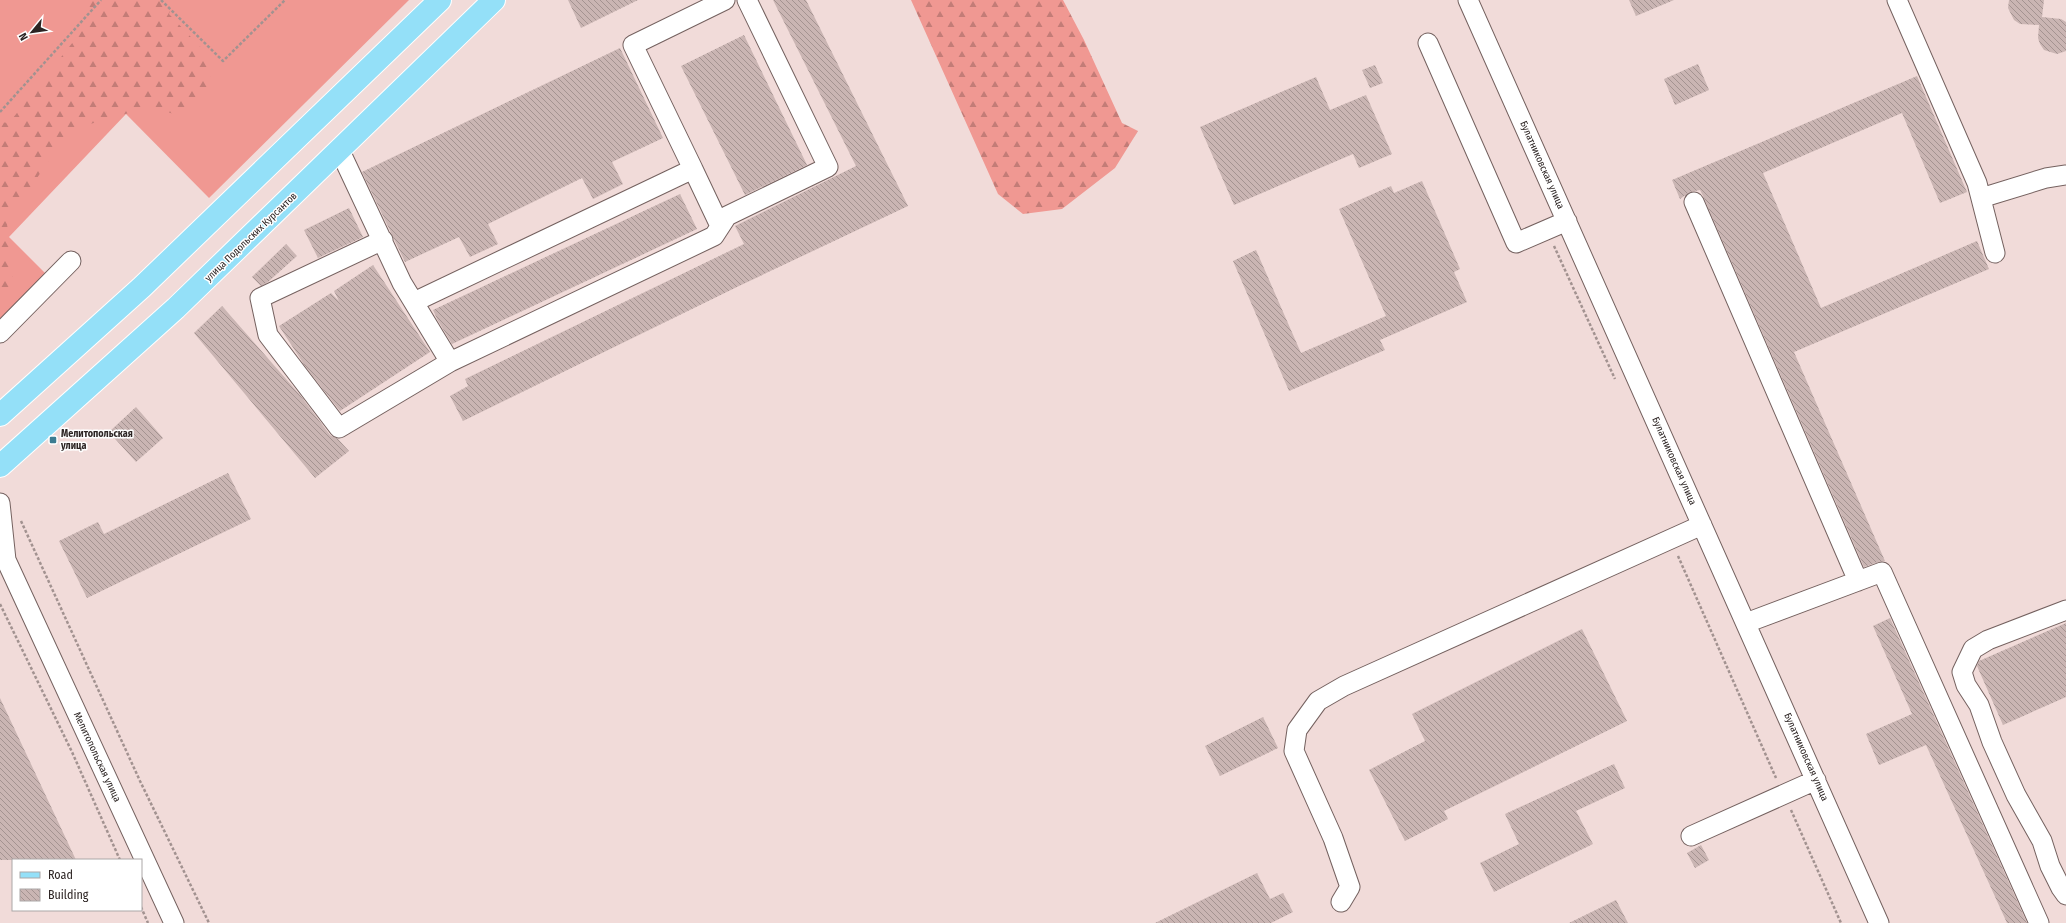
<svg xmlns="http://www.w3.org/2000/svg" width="2066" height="923" font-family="'Fira Sans Condensed',sans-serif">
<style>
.grass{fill:#f09892}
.forest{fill:url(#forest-firs)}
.building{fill:url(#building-back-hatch)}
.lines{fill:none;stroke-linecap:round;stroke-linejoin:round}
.minor-casing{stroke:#74615f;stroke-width:21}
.major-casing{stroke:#fff;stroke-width:24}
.path{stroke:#a29290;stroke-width:2.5;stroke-dasharray:3 2;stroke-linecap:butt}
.minor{stroke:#fff;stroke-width:19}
.major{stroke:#94e0f8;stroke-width:22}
.poi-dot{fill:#3d7c91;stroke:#fff;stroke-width:1.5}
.labels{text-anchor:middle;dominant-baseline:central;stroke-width:3;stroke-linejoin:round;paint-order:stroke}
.street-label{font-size:10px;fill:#2c2423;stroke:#fff}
.poi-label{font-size:10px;font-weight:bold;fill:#2c2423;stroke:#fff;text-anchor:start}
</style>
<defs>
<pattern id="forest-firs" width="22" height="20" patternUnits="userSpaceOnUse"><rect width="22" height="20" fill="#f09892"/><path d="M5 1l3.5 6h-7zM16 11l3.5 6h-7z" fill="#c37c77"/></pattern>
<pattern id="building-back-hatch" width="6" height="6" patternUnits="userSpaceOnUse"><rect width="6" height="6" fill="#cab5b3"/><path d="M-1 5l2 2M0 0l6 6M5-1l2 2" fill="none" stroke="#a49391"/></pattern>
</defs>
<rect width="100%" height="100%" fill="#f1dbd9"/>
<path class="grass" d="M 0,0 L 409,0 L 209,198 L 126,114 L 9,237 L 47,275 L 0,320 Z"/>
<path class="forest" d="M 82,0 L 174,0 L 169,14 L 207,54 L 212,89 L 184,117 L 150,107 L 69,130 L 7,223 L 14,289 L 0,302 L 0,122 L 9,123 L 88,23 Z
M 911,0 L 1063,0 L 1084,40 L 1122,123 L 1138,131 L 1115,168 L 1062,209 L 1023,214 L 998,194 Z"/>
<path class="building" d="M 568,0 L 638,0 L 581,28 Z
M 773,0 L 806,0 L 908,206 L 739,286 L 463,421 L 450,396 L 468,386 L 465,379 L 744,244 L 735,226 L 856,166 Z
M 1629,0 L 1674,0 L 1636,16 Z
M 2009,0 L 2044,0 L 2042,17 L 2061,19 L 2066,22 L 2066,51 L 2057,54 L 2044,50 L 2040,44 L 2038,38 L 2039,25 L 2020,24 L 2014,20 L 2008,8 Z
M 744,35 L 807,165 L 745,195 L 681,66 Z
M 620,48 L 663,138 L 612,162 L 623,184 L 593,199 L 582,178 L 488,224 L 498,244 L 470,257 L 459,237 L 405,262 L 362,172 Z
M 1698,64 L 1709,90 L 1675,105 L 1664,79 Z
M 1375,65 L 1383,83 L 1370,88 L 1362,70 Z
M 1917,76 L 1967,192 L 1940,203 L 1902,113 L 1763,173 L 1821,308 L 1977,241 L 1989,269 L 1794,352 L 1885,561 L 1878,562 L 1864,567 L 1704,198 L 1700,190 L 1690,192 L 1680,199 L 1672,180 Z
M 1316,77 L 1330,110 L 1366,95 L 1392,154 L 1359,168 L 1353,154 L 1234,205 L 1200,127 Z
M 1422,181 L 1460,269 L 1454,272 L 1467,302 L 1380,340 L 1385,350 L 1289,391 L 1233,261 L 1256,250 L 1301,353 L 1386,316 L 1339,209 L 1391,186 L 1394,193 Z
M 680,194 L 697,229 L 452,344 L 437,319 L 433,310 Z
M 349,208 L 363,237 L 318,258 L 304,230 Z
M 286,244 L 297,256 L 268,282 L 261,286 L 252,277 Z
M 373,265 L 430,352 L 340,411 L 305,366 L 279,326 L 331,293 L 339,301 L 334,291 Z
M 222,306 L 300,395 L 330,435 L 338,439 L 349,451 L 315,478 L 194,333 Z
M 136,407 L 163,438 L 136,462 L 109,432 Z
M 228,473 L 251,519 L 87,598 L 59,541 L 98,522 L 104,534 Z
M 1890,618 L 2027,923 L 2007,923 L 1926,745 L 1879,765 L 1866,734 L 1912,714 L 1873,626 Z
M 2066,623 L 2066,697 L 2003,725 L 1977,666 L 1979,661 Z
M 1582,629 L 1627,721 L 1444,811 L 1448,819 L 1405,841 L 1369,770 L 1425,741 L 1412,714 Z
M 0,698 L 76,860 L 0,860 Z
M 1263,717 L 1278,748 L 1220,776 L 1205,746 Z
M 1614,764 L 1625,788 L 1576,811 L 1593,844 L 1494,892 L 1480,863 L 1519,844 L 1505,814 Z
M 1701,845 L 1709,860 L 1695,868 L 1687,853 Z
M 1257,873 L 1270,899 L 1283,893 L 1293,912 L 1271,923 L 1155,923 Z
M 1616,900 L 1628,923 L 1569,923 Z"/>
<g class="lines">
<defs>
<path id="minor" d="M 1468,0 L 1879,923
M 1897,0 L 1977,183 L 1995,253
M 1428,43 L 1516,243 L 1567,221
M 340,151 L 402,283 L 450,362 L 714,236 L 727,216 L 828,167 L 747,0
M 693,169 L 720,226
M 1981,198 L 2046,178 L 2066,175
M 1694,202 L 1858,581
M 383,240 L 260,298 L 268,335 L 339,428 L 450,362
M 414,302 L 693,169 L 633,45 L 725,0
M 0,333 L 71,261
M 0,503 L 6,560
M 0,547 L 174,923
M 2066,610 L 1988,640 L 1973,649 L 1962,672 L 1966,685 L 1979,705 L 1992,742 L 2016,795 L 2042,841 L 2050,866 L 2061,888 L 2066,895
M 1746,623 L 1882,572 L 2039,923
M 1691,836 L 1816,780
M 1341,902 L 1350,887 L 1333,838 L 1294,751 L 1297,730 L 1318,701 L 1344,686 L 1702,525"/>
<path id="major" d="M 0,415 L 142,287 L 440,0
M 0,466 L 176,308 L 494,0"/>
</defs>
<use href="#minor" class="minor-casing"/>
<use href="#major" class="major-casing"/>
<path class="path" d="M 161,0 L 223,61 L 285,0
M 0,112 L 101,0
M 1554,246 L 1615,379
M 21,521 L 140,781 L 209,923
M 1678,556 L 1776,778
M 0,604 L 72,752 L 120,860
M 1791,810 L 1841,923
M 141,907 L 148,923"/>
<use href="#minor" class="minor"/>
<use href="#major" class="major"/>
</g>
<rect class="poi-dot" x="49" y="436" width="8" height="8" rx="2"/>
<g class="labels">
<g class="street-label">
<text transform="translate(1542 165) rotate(66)">Булатниковская улица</text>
<text transform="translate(251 237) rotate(-44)">улица Подольских Курсантов</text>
<text transform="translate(1674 461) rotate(66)">Булатниковская улица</text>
<text transform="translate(97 757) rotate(65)">Мелитопольская улица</text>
<text transform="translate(1806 757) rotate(66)">Булатниковская улица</text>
</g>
<g class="poi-label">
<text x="61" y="434">Мелитопольская<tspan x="61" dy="12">улица</tspan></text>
</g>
</g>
<rect x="12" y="859" width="130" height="52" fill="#ffffff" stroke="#aba7a7"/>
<rect x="20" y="872" width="20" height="6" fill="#94e0f8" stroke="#aba7a7"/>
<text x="48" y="879" font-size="12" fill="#2c2423">Road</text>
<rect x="20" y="889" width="20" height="12" fill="url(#building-back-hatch)" stroke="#aba7a7"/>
<text x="48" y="899" font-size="12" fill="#2c2423">Building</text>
<g transform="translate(32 32) rotate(241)" stroke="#ffffff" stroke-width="3" paint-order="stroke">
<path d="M0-3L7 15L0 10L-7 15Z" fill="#2c2423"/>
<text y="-6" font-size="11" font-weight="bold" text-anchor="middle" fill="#2c2423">N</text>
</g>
</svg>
